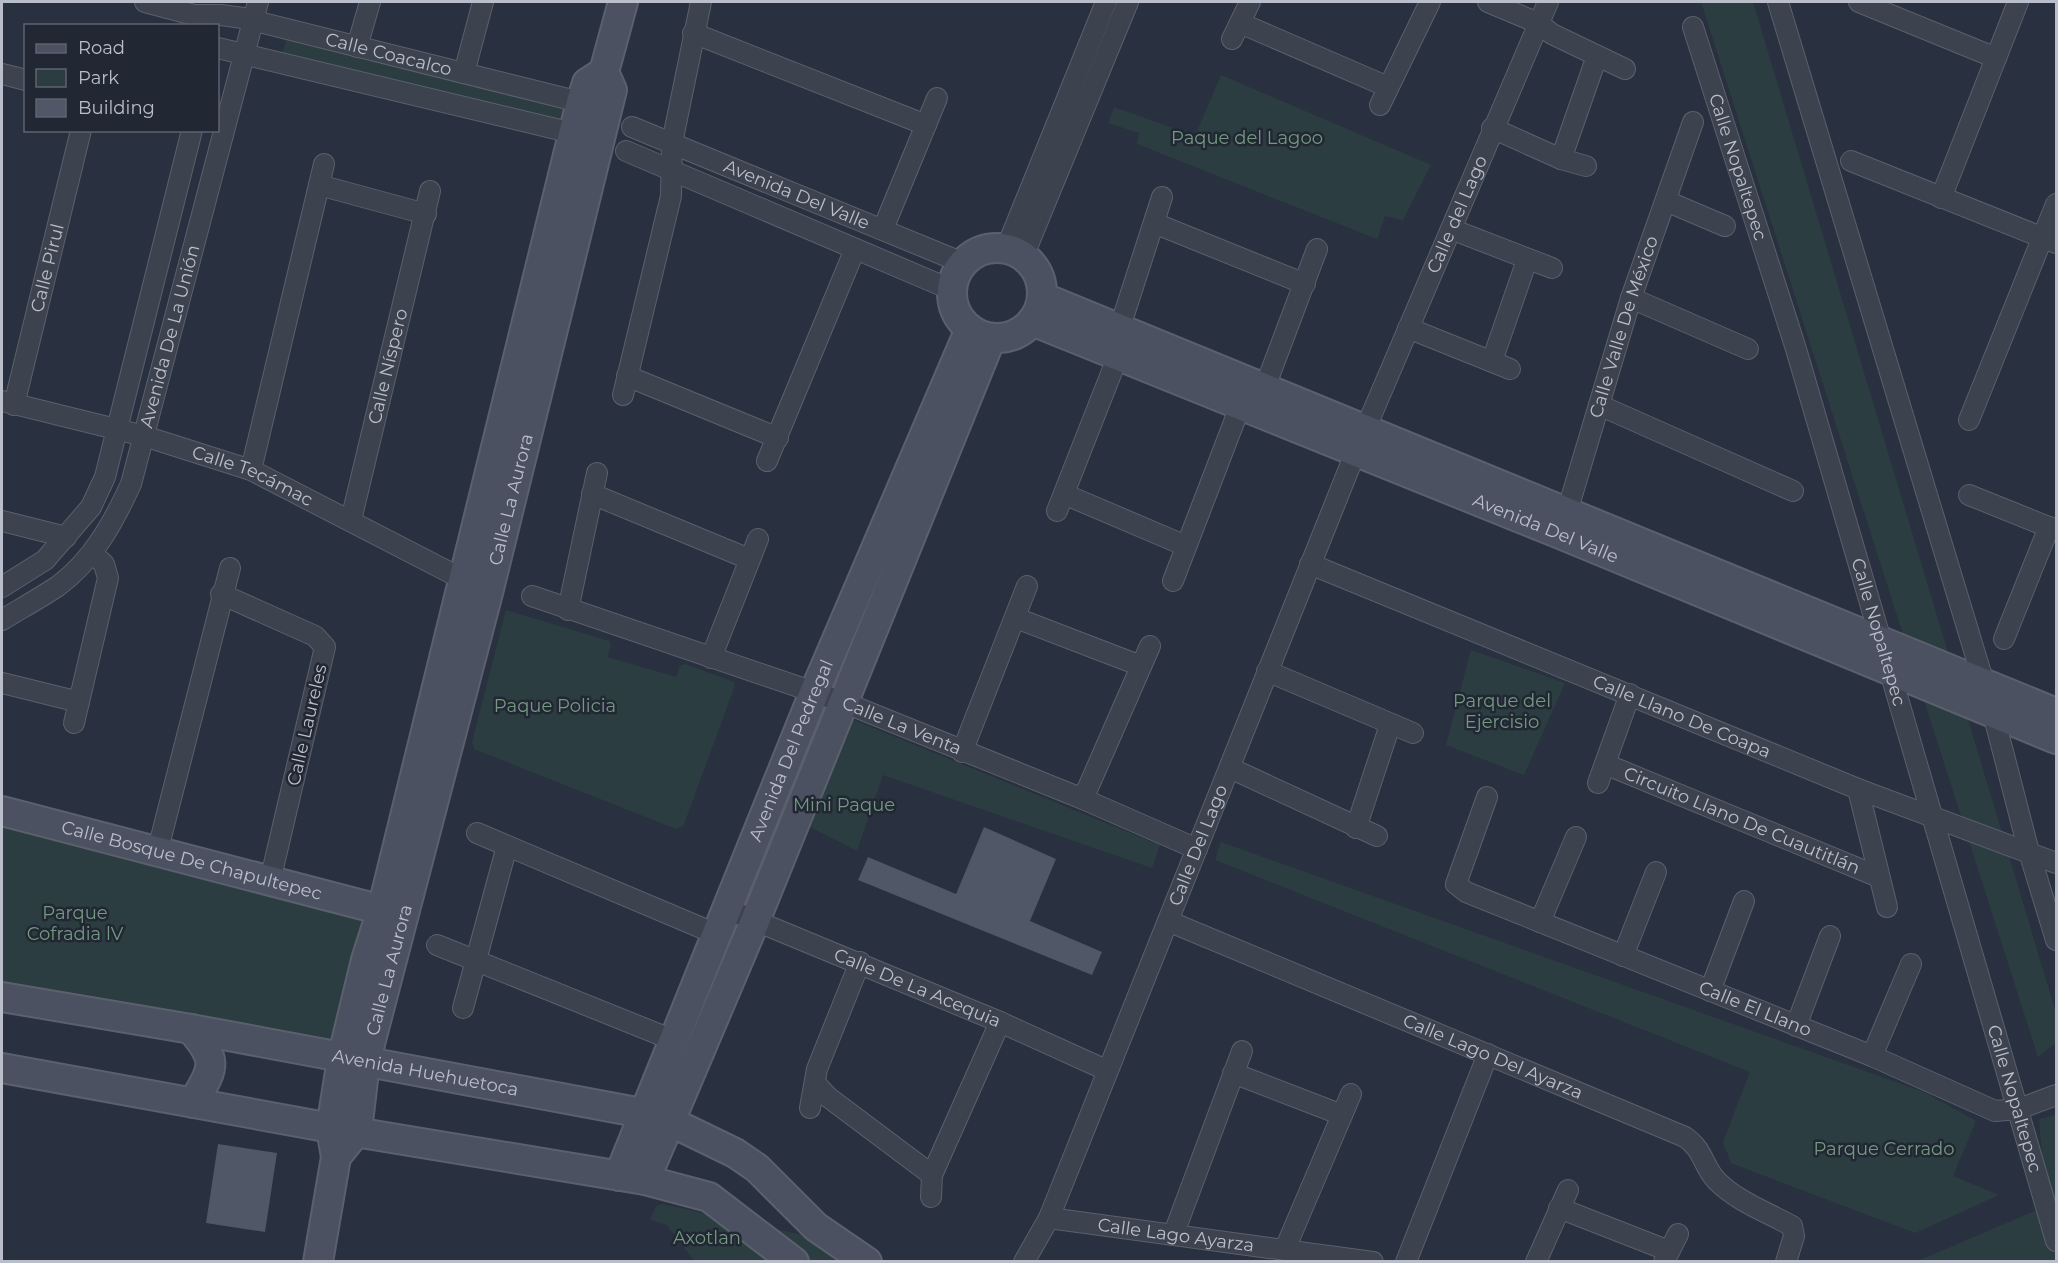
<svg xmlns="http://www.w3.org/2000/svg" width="2058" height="1263" font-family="Montserrat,sans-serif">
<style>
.green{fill:#2c3d41}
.building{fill:#505767}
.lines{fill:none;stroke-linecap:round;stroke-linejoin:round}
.street-casing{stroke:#5b606d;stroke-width:22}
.secondary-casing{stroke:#5b606d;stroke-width:32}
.street{stroke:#3d424f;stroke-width:20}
.secondary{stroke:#4c5162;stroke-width:28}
.labels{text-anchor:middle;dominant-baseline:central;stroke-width:5;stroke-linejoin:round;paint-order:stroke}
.street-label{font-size:18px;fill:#babeca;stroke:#222734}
.park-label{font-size:18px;fill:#749880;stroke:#222734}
</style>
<rect width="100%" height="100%" fill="#29303f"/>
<path class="green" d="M 1701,2 L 1753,2 L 2056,1013 L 2056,1043 L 2038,1057 Z
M 287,36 L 572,109 L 572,128 L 282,55 Z
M 1221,75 L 1431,165 L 1403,220 L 1385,216 L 1377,239 L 1137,144 L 1139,133 L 1108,123 L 1114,107 L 1195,136 Z
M 506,610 L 609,641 L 611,646 L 607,657 L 676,677 L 680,666 L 685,664 L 734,682 L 735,685 L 683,827 L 676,829 L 474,749 L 472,742 Z
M 1471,650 L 1565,683 L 1524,775 L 1446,745 Z
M 849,718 L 1160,845 L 1152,868 L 883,775 L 857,851 L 806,825 Z
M 2,826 L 374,911 L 341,1041 L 2,984 Z
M 1221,842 L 1924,1092 L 1976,1121 L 1953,1176 L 1999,1195 L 1915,1233 L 1731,1163 L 1723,1142 L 1750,1072 L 1215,860 Z
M 2056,1115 L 2056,1261 L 1915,1262 L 2046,1206 L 2039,1119 Z
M 662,1204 L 808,1236 L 845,1261 L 694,1261 L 667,1225 L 650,1220 L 656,1206 Z"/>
<path class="building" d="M 984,827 L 1056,859 L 1030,921 L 1102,952 L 1092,975 L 858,880 L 868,857 L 956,894 Z
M 218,1144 L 277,1153 L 265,1232 L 206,1223 Z"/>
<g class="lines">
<defs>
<g id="street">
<path id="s1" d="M 145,2 L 194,15 L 221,15 L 243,18 L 592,105"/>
<path d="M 1488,2 L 1538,23 L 1552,34 L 1625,69"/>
<path d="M 1778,2 L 1993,713 L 2029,852 L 2056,940"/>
<path d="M 1859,2 L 1996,58"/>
<path d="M 1240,23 L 1388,87"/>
<path id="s2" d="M 1693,27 L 1796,349 L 2056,1241"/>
<path d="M 693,33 L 926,125"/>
<path d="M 1232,39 L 1250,2"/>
<path d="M 357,47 L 370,2"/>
<path d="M 218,48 L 585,136"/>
<path d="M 464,73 L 483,2"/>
<path d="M 2,74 L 26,80"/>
<path d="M 1380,105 L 1430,2"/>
<path id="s3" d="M 632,127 L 963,263"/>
<path d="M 1492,128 L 1561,159 L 1586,166"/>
<path d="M 626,151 L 952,290"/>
<path d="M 1561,159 L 1597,56"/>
<path d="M 1851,161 L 2056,243"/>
<path d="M 319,185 L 426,214"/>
<path d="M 1941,198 L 2018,2"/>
<path d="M 1666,201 L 1725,226"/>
<path d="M 1154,223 L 1305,284"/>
<path d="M 883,229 L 937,98"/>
<path d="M 1451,229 L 1552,268"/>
<path d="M 1006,249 L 1106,2"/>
<path d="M 1023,257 L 1128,2"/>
<path d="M 1631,298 L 1748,349"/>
<path d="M 1408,328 L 1510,369"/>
<path d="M 1119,330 L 1162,197"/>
<path d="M 1492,361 L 1527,260"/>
<path d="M 627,376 L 778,438"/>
<path d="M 1265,387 L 1317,249"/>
<path d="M 623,395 L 671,196 L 672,143 L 701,2"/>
<path id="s4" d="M 2,401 L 144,436 L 251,470 L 474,585"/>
<path id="s5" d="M 14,405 L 81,130"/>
<path d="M 1599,405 L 1793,491"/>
<path d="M 1969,420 L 2056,204"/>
<path d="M 767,461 L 855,249"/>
<path d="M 251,470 L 324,164"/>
<path d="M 592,494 L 749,559"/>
<path d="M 1064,494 L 1186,546"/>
<path d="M 1969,495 L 2056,530"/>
<path d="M 1057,511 L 1118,356"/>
<path id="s6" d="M 351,520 L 430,191"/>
<path d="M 2,521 L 66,537"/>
<path id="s7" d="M 1564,522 L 1631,298 L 1693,122"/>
<path id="s8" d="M 1310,564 L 1858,789 L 2056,863"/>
<path d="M 1173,581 L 1241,404"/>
<path d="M 2,587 L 45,560 L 91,507 L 105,477 L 192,130"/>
<path d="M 221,594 L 315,636 L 325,647 L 270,881"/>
<path id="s9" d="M 532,596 L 843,702 L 1083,799 L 1197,849"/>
<path d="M 568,610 L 597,473"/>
<path d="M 1016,618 L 1141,666"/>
<path id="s10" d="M 2,620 C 20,609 40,598 58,586 C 93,560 113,523 131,484 L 258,2"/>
<path d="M 2004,639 L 2049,527"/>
<path d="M 711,658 L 758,539"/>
<path d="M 1267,671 L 1413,733"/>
<path d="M 2,683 L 79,702"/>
<path d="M 74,723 L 108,578 L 104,564 L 92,553"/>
<path d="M 962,752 L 1027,586"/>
<path id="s11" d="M 1605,764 L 1879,877"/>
<path d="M 1230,768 L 1377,836"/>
<path d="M 1598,783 L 1630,694"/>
<path d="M 1858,789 L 1887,907"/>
<path id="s12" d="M 1487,797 L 1456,884 L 1466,892 L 1872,1056 L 1995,1111 L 2019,1109 L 2056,1095"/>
<path d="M 1083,799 L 1150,646"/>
<path d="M 1356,828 L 1390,725"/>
<path d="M 477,833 L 716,934"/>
<path d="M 157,853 L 230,568"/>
<path id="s13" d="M 727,909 L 1000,1022 L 1106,1070"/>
<path id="s14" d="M 1168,921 L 1685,1137 C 1704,1150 1703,1167 1717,1181 C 1738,1202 1767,1212 1792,1226 L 1794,1236 L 1786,1262"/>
<path d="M 1540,922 L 1576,837"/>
<path d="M 437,945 L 673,1040"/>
<path d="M 1623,956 L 1656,872"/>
<path d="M 1710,991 L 1744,901"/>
<path d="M 463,1008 L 507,846"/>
<path d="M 1796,1026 L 1830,936"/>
<path d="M 1872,1056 L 1911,964"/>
<path d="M 1233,1073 L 1342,1115"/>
<path d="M 815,1083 L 828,1097 L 932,1175"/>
<path d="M 810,1108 L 817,1069 L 860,962"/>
<path d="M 931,1197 L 932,1175 L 1000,1022"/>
<path d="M 1559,1208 L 1669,1251"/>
<path id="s15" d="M 1049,1218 L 1373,1262"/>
<path d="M 1174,1233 L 1242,1051"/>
<path d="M 1285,1249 L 1351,1094"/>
<path id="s16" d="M 1024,1262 L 1049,1218 L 1356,451 L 1548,2"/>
<path d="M 1406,1262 L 1488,1054"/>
<path d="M 1536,1262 L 1568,1190"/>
<path d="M 1664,1262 L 1678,1234"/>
</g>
<g id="secondary">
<circle cx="997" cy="293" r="45"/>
<path d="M 1042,297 L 2056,713"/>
<path id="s17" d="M 1032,321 L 1560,534 L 2056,739"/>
<path id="s18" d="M 2,811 L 382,910"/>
<path id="s19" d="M 2,997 L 191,1029 L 642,1113 L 669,1121 L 735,1153 L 757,1168 L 816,1227 L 867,1262"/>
<path d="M 191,1029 C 219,1062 214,1067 193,1103"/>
<path d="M 2,1068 L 331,1128 L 645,1180 L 709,1197 L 794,1262"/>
<path id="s20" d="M 336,1157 L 357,1131 L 365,1063 L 488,593 L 612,90 L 604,72 L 623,2"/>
<path id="s21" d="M 619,1176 L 814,693 L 970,329"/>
<path d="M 645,1180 L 755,921 L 991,338"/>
<path d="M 318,1262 L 336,1157 L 331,1128 L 342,1059 L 366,960 L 382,910 L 581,102 L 587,83 L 604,72"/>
</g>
</defs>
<use href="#street" class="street-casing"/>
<use href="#secondary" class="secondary-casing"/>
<use href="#street" class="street"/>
<use href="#secondary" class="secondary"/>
</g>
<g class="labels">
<g class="street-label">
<text stroke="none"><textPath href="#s1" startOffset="250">Calle Coacalco</textPath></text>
<text stroke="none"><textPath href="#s2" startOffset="147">Calle Nopaltepec</textPath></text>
<text stroke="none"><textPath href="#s3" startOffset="178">Avenida Del Valle</textPath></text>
<text stroke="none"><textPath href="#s16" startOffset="1134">Calle del Lago</textPath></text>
<text stroke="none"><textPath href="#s5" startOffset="141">Calle Pirul</textPath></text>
<text stroke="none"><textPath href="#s7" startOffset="204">Calle Valle De México</textPath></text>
<text stroke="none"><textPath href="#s10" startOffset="345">Avenida De La Unión</textPath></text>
<text stroke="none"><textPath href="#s6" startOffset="158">Calle Níspero</textPath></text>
<text stroke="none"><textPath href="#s4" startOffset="262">Calle Tecámac</textPath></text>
<text stroke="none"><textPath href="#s20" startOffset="684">Calle La Aurora</textPath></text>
<text stroke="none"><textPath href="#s17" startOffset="554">Avenida Del Valle</textPath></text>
<text stroke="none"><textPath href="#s2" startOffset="633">Calle Nopaltepec</textPath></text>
<text stroke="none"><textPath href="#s8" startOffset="402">Calle Llano De Coapa</textPath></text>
<text transform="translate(307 725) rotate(-77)">Calle Laureles</text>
<text stroke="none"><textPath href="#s9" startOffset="392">Calle La Venta</textPath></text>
<text stroke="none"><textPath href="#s21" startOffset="459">Avenida Del Pedregal</textPath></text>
<text stroke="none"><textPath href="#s11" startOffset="148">Circuito Llano De Cuautitlán</textPath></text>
<text stroke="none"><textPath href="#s16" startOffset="452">Calle Del Lago</textPath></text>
<text stroke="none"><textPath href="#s18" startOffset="196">Calle Bosque De Chapultepec</textPath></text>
<text stroke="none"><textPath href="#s20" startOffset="198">Calle La Aurora</textPath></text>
<text stroke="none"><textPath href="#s13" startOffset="206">Calle De La Acequia</textPath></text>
<text stroke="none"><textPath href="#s12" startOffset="417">Calle El Llano</textPath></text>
<text stroke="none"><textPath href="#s14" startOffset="352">Calle Lago Del Ayarza</textPath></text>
<text stroke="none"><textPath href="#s19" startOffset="430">Avenida Huehuetoca</textPath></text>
<text stroke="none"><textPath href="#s2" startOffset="1119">Calle Nopaltepec</textPath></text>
<text stroke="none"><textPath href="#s15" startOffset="128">Calle Lago Ayarza</textPath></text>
</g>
<g class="park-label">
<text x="1247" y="138">Paque del Lagoo</text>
<text x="1502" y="701">Parque del<tspan x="1502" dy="21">Ejercisio</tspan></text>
<text x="555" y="706">Paque Policia</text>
<text x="844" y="805">Mini Paque</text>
<text x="75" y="913">Parque<tspan x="75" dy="21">Cofradia lV</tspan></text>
<text x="1884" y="1149">Parque Cerrado</text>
<text x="707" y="1238">Axotlan</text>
</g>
</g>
<rect width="2058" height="1263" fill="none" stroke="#babeca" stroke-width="6"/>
<rect x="24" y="24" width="195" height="108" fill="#222734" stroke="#5f6370" stroke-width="1.5"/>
<rect x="36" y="44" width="30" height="9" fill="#4c5162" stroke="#5f6370" stroke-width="1.5"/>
<text x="78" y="54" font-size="18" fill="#babeca">Road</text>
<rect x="36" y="69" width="30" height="18" fill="#2c3d41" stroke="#5f6370" stroke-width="1.5"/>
<text x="78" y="84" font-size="18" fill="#babeca">Park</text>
<rect x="36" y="99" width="30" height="18" fill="#505767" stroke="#5f6370" stroke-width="1.5"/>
<text x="78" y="114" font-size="18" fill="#babeca">Building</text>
</svg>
